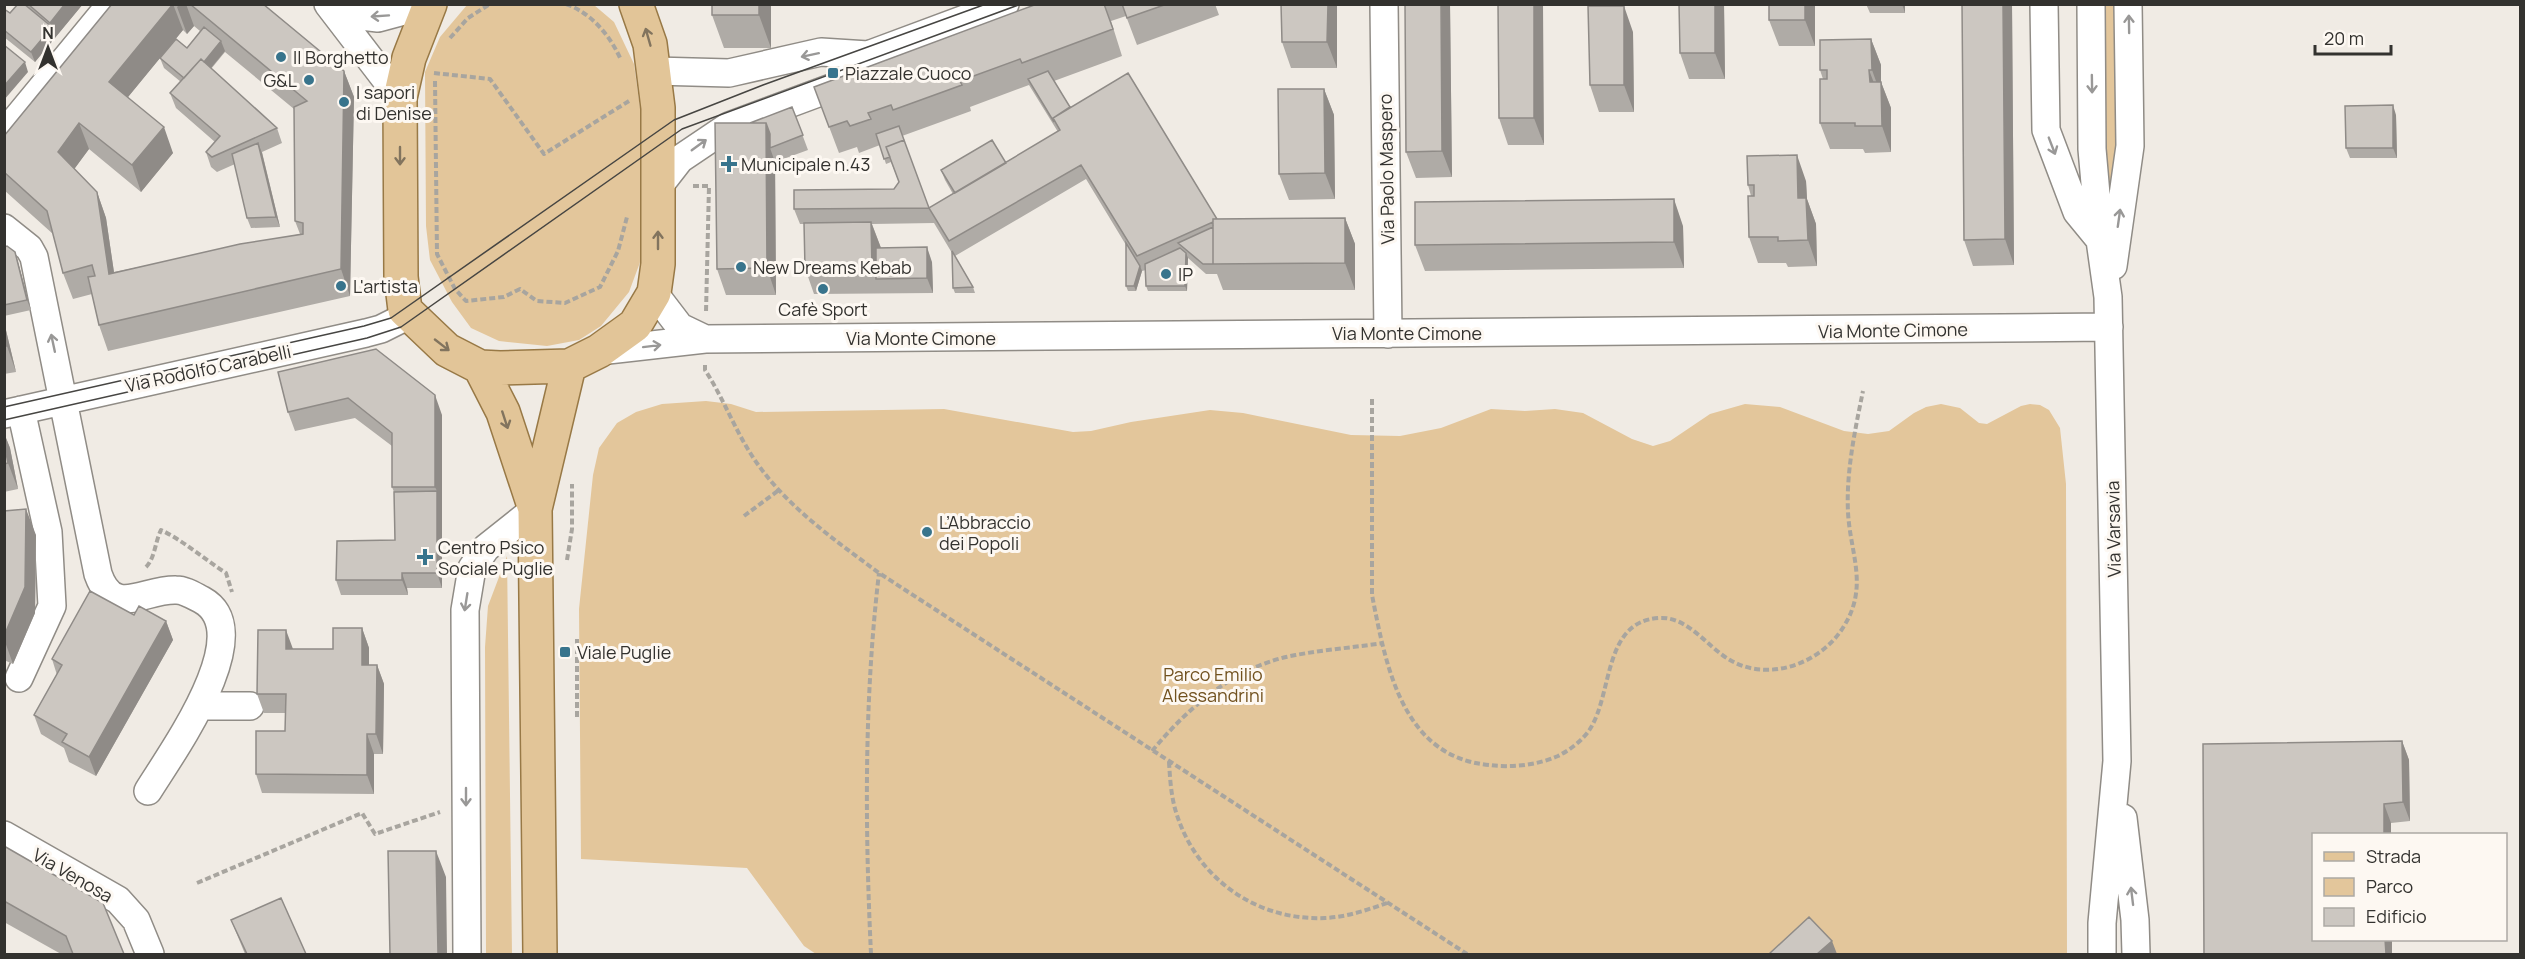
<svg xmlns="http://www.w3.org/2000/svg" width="2525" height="959" font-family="Manrope,sans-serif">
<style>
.green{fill:#e3c69b}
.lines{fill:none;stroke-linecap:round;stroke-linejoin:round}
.minor-casing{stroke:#908c86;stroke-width:30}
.major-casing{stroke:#987946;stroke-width:36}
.path{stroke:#a8a59f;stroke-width:4;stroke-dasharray:6 3;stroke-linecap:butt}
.minor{stroke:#fff;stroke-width:27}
.major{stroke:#e2c598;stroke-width:33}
.tram{stroke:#464542;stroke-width:1.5}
.wall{fill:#afaba6;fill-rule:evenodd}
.shaded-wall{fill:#8f8b87}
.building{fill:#ccc7c1;stroke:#8f8b87;stroke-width:1.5}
.oneway{stroke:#999897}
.oneway2{stroke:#82745e}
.poi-dot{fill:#38748c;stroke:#fdf8f2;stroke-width:2}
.labels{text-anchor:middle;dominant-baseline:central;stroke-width:6;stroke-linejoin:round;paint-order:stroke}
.poi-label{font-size:18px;fill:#33322f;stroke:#fdf8f2;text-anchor:start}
.street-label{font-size:18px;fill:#33322f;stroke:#fdf8f2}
.park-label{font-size:18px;fill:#71511e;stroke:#fdf8f2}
</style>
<rect width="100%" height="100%" fill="#f0ebe4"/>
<path class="green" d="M 467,5 L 594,5 L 614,22 L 634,64 L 640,108 L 644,214 L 642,257 L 629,292 L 601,326 L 579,340 L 547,346 L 499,341 L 471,328 L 452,302 L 430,260 L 426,226 L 425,72 L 440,37 Z
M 2104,5 L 2115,5 L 2117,156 L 2108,190 L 2105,191 Z
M 706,401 L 731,404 L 756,412 L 944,409 L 1073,432 L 1091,431 L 1131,422 L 1210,410 L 1243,413 L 1351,435 L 1400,436 L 1441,428 L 1491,409 L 1525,411 L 1555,409 L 1583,413 L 1632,439 L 1653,446 L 1670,441 L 1710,414 L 1745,404 L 1780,407 L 1844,431 L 1868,434 L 1889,431 L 1914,413 L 1926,407 L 1941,404 L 1960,408 L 1979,423 L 1987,424 L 2021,406 L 2030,404 L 2040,405 L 2049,410 L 2060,428 L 2066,484 L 2067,954 L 816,954 L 804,946 L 747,868 L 581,859 L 579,609 L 593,475 L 599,448 L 617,423 L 636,412 L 662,404 Z
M 507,556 L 512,954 L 486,954 L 485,647 L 488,606 Z"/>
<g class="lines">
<defs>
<path id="minor" d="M 328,4 L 400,98
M 331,4 L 361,16 L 378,18 L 430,4
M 1384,4 L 1388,334
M 2044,4 L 2046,130 L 2077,212 L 2100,240
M 2091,4 L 2092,149 L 2100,240 L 2108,297 L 2117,761 L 2102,923 L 2102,954
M 655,71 L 729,73 L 821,52 L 868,55 L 1005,4
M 4,134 L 111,4
M 659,186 L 680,159 L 729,126 L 842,84 L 847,78
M 4,228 L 29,248 L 34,257 L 98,574 C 114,619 143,589 176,590 C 185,590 194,596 202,600 C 260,632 170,755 148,791
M 2113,266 L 2130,146 L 2128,4
M 654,293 L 680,327 L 705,339
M 599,351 L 705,339 L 2109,327
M 4,414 L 366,333 L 381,329 L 409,315
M 19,678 L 52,606 L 48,532 L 21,410
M 200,706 L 250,706
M 2123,818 L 2135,920 L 2136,954
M 4,835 L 118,900 L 136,920 L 150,954
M 467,954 L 465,610 L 472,568 L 486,548 L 535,509"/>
<path id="major" d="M 430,4 L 409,58 L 400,98 L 401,277 L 405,310 L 447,350 L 480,367 L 500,368 L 569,366 L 599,351 L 635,325 L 654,293 L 658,264 L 658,108 L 650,44 L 636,4
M 480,367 L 503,412 L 535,509
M 540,954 L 535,509 L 569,366"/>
</defs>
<use href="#minor" class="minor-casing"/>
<use href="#major" class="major-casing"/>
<path class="path" d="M 566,4 C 591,13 610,35 621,60
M 450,38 L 468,18 L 490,4
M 434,73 L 490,79 L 544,154 L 629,101
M 435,81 L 437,254 L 455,289 L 466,301 L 504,297 L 520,289 L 537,301 L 565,303 L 600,287 L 618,251 L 627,217
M 693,186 L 709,186 L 706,312
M 705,365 L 705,370 C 722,396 733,425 749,451 C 780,502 832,538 879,573 L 1467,954
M 1372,399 L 1372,595 C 1386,666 1402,757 1489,765 C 1511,768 1538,765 1558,756 C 1570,750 1583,740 1590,729 C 1613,693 1603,621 1659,618 C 1688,616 1707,647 1730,660 C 1769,683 1822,663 1844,626 C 1869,586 1850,553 1848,512 C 1846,472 1855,430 1863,391
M 744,516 L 779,490
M 567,560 L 572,529 L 572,484
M 146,567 C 155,558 155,542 161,530 C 184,541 204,559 226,573 L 232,592
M 577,639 L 577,718
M 1152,751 C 1188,708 1231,670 1286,657 C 1318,650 1351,648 1383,643
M 1169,762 C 1170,778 1171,796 1176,812 C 1196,878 1256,921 1325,918 C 1347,917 1367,910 1387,903
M 197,883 L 362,813 L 375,834 L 440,812
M 871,954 C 865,828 864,700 879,573"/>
<use href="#minor" class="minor"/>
<use href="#major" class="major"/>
<path class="tram" d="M 4,407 L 364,326 L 391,318 L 674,120 L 763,85 L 986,4
M 4,420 L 367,338 L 401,327 L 682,129 L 1021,4"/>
</g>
<path class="wall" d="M 18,4 L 83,4 L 35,62 L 4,37 L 4,9 L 10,13 Z
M 112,4 L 263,4 L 344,71 L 354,97 L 350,296 L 108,351 L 99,325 L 92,294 L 73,299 L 63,273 L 53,234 L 4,190 L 4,136 ZM 194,26 L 200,31 L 187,48 L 160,58 L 164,68 L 181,82 L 170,93 L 176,108 L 215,142 L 206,152 L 211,167 L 217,172 L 235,164 L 247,218 L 251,228 L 280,227 L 262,152 L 282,143 L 277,128 L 211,69 L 225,52 L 294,109 L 295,221 L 300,234 L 114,272 L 106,218 L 97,192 L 74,169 L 89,149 L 141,192 L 173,153 L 128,97 L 183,30 L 187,34 Z
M 771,4 L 771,48 L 724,48 L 712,15 Z
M 1037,4 L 1215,4 L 1219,15 L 1137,45 L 1126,16 L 1111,21 L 1122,56 L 1054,81 L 1070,107 L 1217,219 L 1345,218 L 1355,244 L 1355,290 L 1223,290 L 1217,274 L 1206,274 L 1188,258 L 1187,291 L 1148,291 L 1146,286 L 1146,270 L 1142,271 L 1136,291 L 1128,291 L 1126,286 L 1126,245 L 1086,179 L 955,256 L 973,287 L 975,293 L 955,293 L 953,288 L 952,253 L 934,223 L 872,224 L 881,248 L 932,262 L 933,293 L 814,294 L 805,268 L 804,224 L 800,224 L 794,209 L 894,189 L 899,182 L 891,162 L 886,164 L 880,145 L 859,153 L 857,147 L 839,153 L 814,87 ZM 1029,85 L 1058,132 L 1006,163 L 941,170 L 945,180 L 953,194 L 929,208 L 902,136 L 971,111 L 970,107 Z
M 1337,4 L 1337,68 L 1291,68 L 1282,42 Z
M 1450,4 L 1452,177 L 1416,178 L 1406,152 Z
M 1498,4 L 1544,145 L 1508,145 L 1499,118 Z
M 1679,4 L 1724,4 L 1725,79 L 1689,79 L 1680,53 Z
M 1769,4 L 1815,4 L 1815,46 L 1779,46 L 1769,20 Z
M 1866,4 L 1905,4 L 1905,13 L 1870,13 Z
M 1962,4 L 2012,4 L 2014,265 L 1973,266 L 1964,240 Z
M 1633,32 L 1634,112 L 1599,112 L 1590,85 Z
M 1871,39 L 1881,65 L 1881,82 L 1891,108 L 1891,152 L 1865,153 L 1863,149 L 1830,149 L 1820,123 L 1823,79 L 1820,70 Z
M 1324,89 L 1334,115 L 1335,199 L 1289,200 L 1279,174 Z
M 792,107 L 808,150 L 775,162 L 776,295 L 726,295 L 717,269 L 750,123 Z
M 2396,115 L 2397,158 L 2350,158 L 2346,148 Z
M 1806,181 L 1807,199 L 1816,224 L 1817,266 L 1788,267 L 1786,263 L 1758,263 L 1749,237 L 1751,196 L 1748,185 Z
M 1683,226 L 1684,268 L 1425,271 L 1415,245 Z
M 4,247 L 15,252 L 31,310 L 4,316 Z
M 4,322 L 16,372 L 4,374 Z
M 278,372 L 442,415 L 442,588 L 407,588 L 408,595 L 341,595 L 336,580 L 395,540 L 394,492 L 392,487 L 392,446 L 355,418 L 295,431 L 288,412 Z
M 4,433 L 10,448 L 18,489 L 4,492 Z
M 4,511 L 36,535 L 35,613 L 13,664 L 4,660 Z
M 134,615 L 166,621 L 173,640 L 96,776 L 69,762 L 64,748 L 41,734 L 34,715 L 57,675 L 52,659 Z
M 362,628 L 369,648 L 369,665 L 377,665 L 384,684 L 383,754 L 374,754 L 374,794 L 262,793 L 256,774 L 285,731 L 285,713 L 264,713 L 257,694 L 293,649 L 333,649 Z
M 2402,741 L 2409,760 L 2410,821 L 2391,823 L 2391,834 L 2313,834 L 2313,939 L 2392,939 L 2392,954 L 2204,954 L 2203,744 Z
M 4,846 L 124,954 L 61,954 L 4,922 Z
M 231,920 L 306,954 L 245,954 Z"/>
<path class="shaded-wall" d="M 65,4 L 83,4 L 35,62 L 31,52 L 52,27 L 50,23 Z
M 173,4 L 183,30 L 119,108 L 109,82 Z
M 180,4 L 186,4 L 194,26 L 187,34 L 177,7 Z
M 759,4 L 771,4 L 771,48 L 759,15 Z
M 1328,4 L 1337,4 L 1337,68 L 1327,42 Z
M 1441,4 L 1450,4 L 1452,177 L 1442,151 Z
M 1534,4 L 1543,4 L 1544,145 L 1534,118 Z
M 1715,4 L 1724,4 L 1725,79 L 1715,53 Z
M 1805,4 L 1815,4 L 1815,46 L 1805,20 Z
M 1902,4 L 1905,4 L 1905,13 Z
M 2003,4 L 2012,4 L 2014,265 L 2005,239 Z
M 1624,6 L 1633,32 L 1634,112 L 1624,85 Z
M 1871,39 L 1881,65 L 1881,82 L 1891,108 L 1891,152 L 1882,126 L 1881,95 L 1872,70 Z
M 221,41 L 225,51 L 192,91 L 188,81 Z
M 25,62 L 28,72 L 4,100 L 4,86 Z
M 1869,70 L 1879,96 L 1870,82 Z
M 344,71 L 354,97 L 350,296 L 341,269 Z
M 1324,89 L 1334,115 L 1335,199 L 1325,173 Z
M 2393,105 L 2396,115 L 2397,158 L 2393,148 Z
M 79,123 L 89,149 L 67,179 L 58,152 Z
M 766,123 L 774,146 L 770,148 L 775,162 L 776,295 L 767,268 Z
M 164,127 L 173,153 L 141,192 L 132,165 Z
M 258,143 L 262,153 L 280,227 L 276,217 Z
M 1797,155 L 1806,181 L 1807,199 L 1816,224 L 1817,266 L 1808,240 L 1798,198 Z
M 97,192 L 106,218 L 118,300 L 109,274 Z
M 1674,199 L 1683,226 L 1684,268 L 1674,242 Z
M 1345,218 L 1355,244 L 1355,290 L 1345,263 Z
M 871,222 L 881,248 L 876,279 L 872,267 Z
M 927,247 L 932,262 L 933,293 L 927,278 Z
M 15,252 L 18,262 L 31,310 L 27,300 Z
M 1186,253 L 1188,258 L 1187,291 L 1185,286 Z
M 1140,266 L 1142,271 L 1136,291 L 1134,286 Z
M 4,322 L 16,372 L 7,346 L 4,335 Z
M 435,395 L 442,415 L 442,588 L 437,573 L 437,491 L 435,487 Z
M 4,433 L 10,448 L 18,489 L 8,463 L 4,443 Z
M 26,509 L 36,535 L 35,613 L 13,664 L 4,639 L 4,636 Z
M 402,573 L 407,588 L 408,595 L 402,580 Z
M 166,621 L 173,640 L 96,776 L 89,757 Z
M 362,628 L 369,648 L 369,684 L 362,665 Z
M 286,630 L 293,649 L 286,649 Z
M 377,665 L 384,684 L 383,754 L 376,734 Z
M 367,734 L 374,754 L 374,794 L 367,775 Z
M 2402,741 L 2409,760 L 2410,821 L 2403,802 Z
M 2384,804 L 2391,823 L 2391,834 L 2384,834 Z
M 436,851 L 446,877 L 447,954 L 438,954 Z
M 2385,939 L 2392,939 L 2392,954 L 2386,954 Z
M 1832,941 L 1837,954 L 1817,954 Z"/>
<path class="building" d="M 18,4 L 24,4 L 52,27 L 31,52 L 4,30 L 4,9 L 10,13 Z
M 28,4 L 65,4 L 50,23 Z
M 112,4 L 173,4 L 109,82 L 164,127 L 132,165 L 79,123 L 58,152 L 97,192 L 109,274 L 240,244 L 303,234 L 303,223 L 295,221 L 294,107 L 307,101 L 190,4 L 263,4 L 344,71 L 341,269 L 99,325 L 88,277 L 95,276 L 92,265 L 63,273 L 47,211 L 4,172 L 4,136 Z
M 712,4 L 759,4 L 759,15 L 712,15 Z
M 1037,4 L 1104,4 L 1113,29 L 1022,63 L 1020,59 L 960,81 L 962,85 L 893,110 L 891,105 L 868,113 L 871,119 L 850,126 L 847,121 L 829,127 L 814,87 Z
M 1122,4 L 1167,4 L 1127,18 Z
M 1281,4 L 1328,4 L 1327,42 L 1282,42 Z
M 1405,4 L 1441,4 L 1442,151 L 1406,152 Z
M 1498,4 L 1534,4 L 1534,118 L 1499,118 Z
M 1679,4 L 1715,4 L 1715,53 L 1680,53 Z
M 1769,4 L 1805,4 L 1805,20 L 1769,20 Z
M 1962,4 L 2003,4 L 2005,239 L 1964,240 Z
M 1588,6 L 1624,6 L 1624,85 L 1590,85 Z
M 204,27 L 221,41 L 204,62 L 201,59 L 184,78 L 160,58 L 176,39 L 187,48 Z
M 1871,39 L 1872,70 L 1869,70 L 1870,82 L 1881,82 L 1882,126 L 1855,126 L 1855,123 L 1820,123 L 1820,79 L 1827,79 L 1827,70 L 1820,70 L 1820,40 Z
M 4,45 L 25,62 L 4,86 Z
M 201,59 L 277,128 L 212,157 L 206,152 L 220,136 L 170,93 Z
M 1048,71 L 1070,107 L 1053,118 L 1054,122 L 1028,79 Z
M 1128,73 L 1217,219 L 1213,219 L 1213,222 L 1137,256 L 1081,165 L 949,241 L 929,208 L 794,209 L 794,190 L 894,189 L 899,182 L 886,147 L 904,140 L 929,208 L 1060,130 L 1053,118 Z
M 1278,89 L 1324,89 L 1325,173 L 1279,174 Z
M 2393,105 L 2393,148 L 2346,148 L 2345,106 Z
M 792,107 L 803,135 L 770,148 L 770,134 L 766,123 L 750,123 Z
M 715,123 L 766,123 L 767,268 L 717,269 Z
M 899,126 L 904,140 L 886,147 L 890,157 L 884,159 L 876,134 Z
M 992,140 L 1006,163 L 955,193 L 941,170 Z
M 258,143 L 276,217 L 247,218 L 232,154 Z
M 1797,155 L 1798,198 L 1806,198 L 1808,240 L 1778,241 L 1778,237 L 1749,237 L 1748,196 L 1754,196 L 1754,185 L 1748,185 L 1747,156 Z
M 1674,199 L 1674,242 L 1415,245 L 1415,202 Z
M 1345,218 L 1345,263 L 1213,264 L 1213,219 Z
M 871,222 L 872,267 L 805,268 L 804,223 Z
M 1213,227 L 1213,264 L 1203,264 L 1178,243 Z
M 1126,243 L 1140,266 L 1134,286 L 1126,286 Z
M 7,246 L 15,252 L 27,300 L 4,305 L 4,247 Z
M 927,247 L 927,278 L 876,279 L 876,248 Z
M 1180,248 L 1186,253 L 1185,286 L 1146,286 L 1145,264 Z
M 952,251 L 973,287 L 953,288 Z
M 4,335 L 7,346 L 4,346 Z
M 376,349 L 435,395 L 435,487 L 392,487 L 392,433 L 348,398 L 288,412 L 278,372 Z
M 4,443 L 8,463 L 4,464 Z
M 437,491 L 437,573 L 402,573 L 402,580 L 336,580 L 337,541 L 395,540 L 394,492 Z
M 26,509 L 25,587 L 4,636 L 4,511 Z
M 90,591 L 134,615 L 139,606 L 166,621 L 89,757 L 62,742 L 67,734 L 34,715 L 62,665 L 52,659 Z
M 333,628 L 362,628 L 362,665 L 377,665 L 376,734 L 367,734 L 367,775 L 256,774 L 256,731 L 285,731 L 286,694 L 257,694 L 258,630 L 286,630 L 286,649 L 333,649 Z
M 2402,741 L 2403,802 L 2384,804 L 2384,834 L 2313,834 L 2313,939 L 2385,939 L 2386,954 L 2204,954 L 2203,744 Z
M 4,846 L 103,903 L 124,954 L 73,954 L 66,936 L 4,901 Z
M 388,851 L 436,851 L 438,954 L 390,954 Z
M 281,898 L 306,954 L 247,954 L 231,920 Z
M 1809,917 L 1832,941 L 1817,954 L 1769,954 Z"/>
<defs><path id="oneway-shaft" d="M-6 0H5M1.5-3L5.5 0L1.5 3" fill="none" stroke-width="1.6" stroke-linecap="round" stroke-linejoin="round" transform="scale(1.5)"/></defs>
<g class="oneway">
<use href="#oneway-shaft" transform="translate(380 16) rotate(176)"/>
<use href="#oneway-shaft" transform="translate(2129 24) rotate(-91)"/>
<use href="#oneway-shaft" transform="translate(810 55) rotate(168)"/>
<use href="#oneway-shaft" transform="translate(2092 84) rotate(89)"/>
<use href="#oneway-shaft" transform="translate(699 145) rotate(-36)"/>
<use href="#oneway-shaft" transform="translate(2052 146) rotate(69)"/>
<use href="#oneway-shaft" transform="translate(2119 218) rotate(-82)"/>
<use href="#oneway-shaft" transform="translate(53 343) rotate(-102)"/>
<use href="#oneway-shaft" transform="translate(652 346) rotate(-7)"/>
<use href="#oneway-shaft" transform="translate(466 602) rotate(99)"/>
<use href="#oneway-shaft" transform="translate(466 797) rotate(90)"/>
<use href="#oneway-shaft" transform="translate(2132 896) rotate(-97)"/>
</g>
<g class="oneway2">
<use href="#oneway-shaft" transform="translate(648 37) rotate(-106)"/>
<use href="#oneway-shaft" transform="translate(400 156) rotate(90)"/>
<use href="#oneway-shaft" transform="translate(658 240) rotate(-90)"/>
<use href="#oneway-shaft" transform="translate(442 345) rotate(38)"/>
<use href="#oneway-shaft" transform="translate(505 420) rotate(72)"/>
</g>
<g class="poi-dot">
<circle cx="281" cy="57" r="6"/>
<rect x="827" y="67" width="12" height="12" rx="3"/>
<circle cx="309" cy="80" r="6"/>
<circle cx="344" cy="102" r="6"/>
<path d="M726 155h6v6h6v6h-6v6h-6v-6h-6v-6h6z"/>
<circle cx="741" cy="267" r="6"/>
<circle cx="1166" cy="274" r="6"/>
<circle cx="341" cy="286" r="6"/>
<circle cx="823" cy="289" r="6"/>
<circle cx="927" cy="532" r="6"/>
<path d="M422 548h6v6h6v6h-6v6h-6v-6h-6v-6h6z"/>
<rect x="559" y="646" width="12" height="12" rx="3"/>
</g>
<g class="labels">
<g class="poi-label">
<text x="293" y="57">Il Borghetto</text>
<text x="845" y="73">Piazzale Cuoco</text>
<text x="297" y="80" text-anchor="end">G&amp;L</text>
<text x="356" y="92">I sapori<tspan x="356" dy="21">di Denise</tspan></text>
<text x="741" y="164">Municipale n.43</text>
<text x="753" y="267">New Dreams Kebab</text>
<text x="1178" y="274">IP</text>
<text x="353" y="286">L'artista</text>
<text x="823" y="309" text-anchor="middle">Cafè Sport</text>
<text x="939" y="522">L’Abbraccio<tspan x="939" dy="21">dei Popoli</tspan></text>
<text x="438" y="547">Centro Psico<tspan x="438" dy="21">Sociale Puglie</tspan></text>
<text x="577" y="652">Viale Puglie</text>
</g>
<g class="street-label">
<text transform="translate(1386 169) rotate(-91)">Via Paolo Maspero</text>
<text transform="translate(1893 330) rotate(-1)">Via Monte Cimone</text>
<text x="1407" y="333">Via Monte Cimone</text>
<text x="921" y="338">Via Monte Cimone</text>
<text transform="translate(208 368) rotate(-12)">Via Rodolfo Carabelli</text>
<text transform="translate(2113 529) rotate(-91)">Via Varsavia</text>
<text transform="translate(73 875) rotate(30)">Via Venosa</text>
</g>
<g class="park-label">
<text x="1213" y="674">Parco Emilio<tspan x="1213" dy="21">Alessandrini</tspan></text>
</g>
</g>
<rect width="2525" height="959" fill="none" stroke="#33322f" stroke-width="12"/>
<rect x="2312" y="833" width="195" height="108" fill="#fdf8f2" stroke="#aca9a4" stroke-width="1.5"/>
<rect x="2324" y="852" width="30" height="9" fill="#e2c598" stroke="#aca9a4" stroke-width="1.5"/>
<text x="2366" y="863" font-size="18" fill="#33322f">Strada</text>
<rect x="2324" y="878" width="30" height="18" fill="#e3c69b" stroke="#aca9a4" stroke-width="1.5"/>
<text x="2366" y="893" font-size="18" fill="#33322f">Parco</text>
<rect x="2324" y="908" width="30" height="18" fill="#ccc7c1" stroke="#aca9a4" stroke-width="1.5"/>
<text x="2366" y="923" font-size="18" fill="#33322f">Edificio</text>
<g transform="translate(48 48)" stroke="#fdf8f2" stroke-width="4.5" paint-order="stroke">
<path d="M0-4.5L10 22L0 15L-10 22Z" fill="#33322f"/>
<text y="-9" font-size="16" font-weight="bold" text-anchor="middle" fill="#33322f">N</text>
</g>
<path d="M2315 45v9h76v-9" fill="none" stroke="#33322f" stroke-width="3"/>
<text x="2324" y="45" font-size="18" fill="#33322f" stroke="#fdf8f2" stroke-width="4.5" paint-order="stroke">20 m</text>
</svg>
